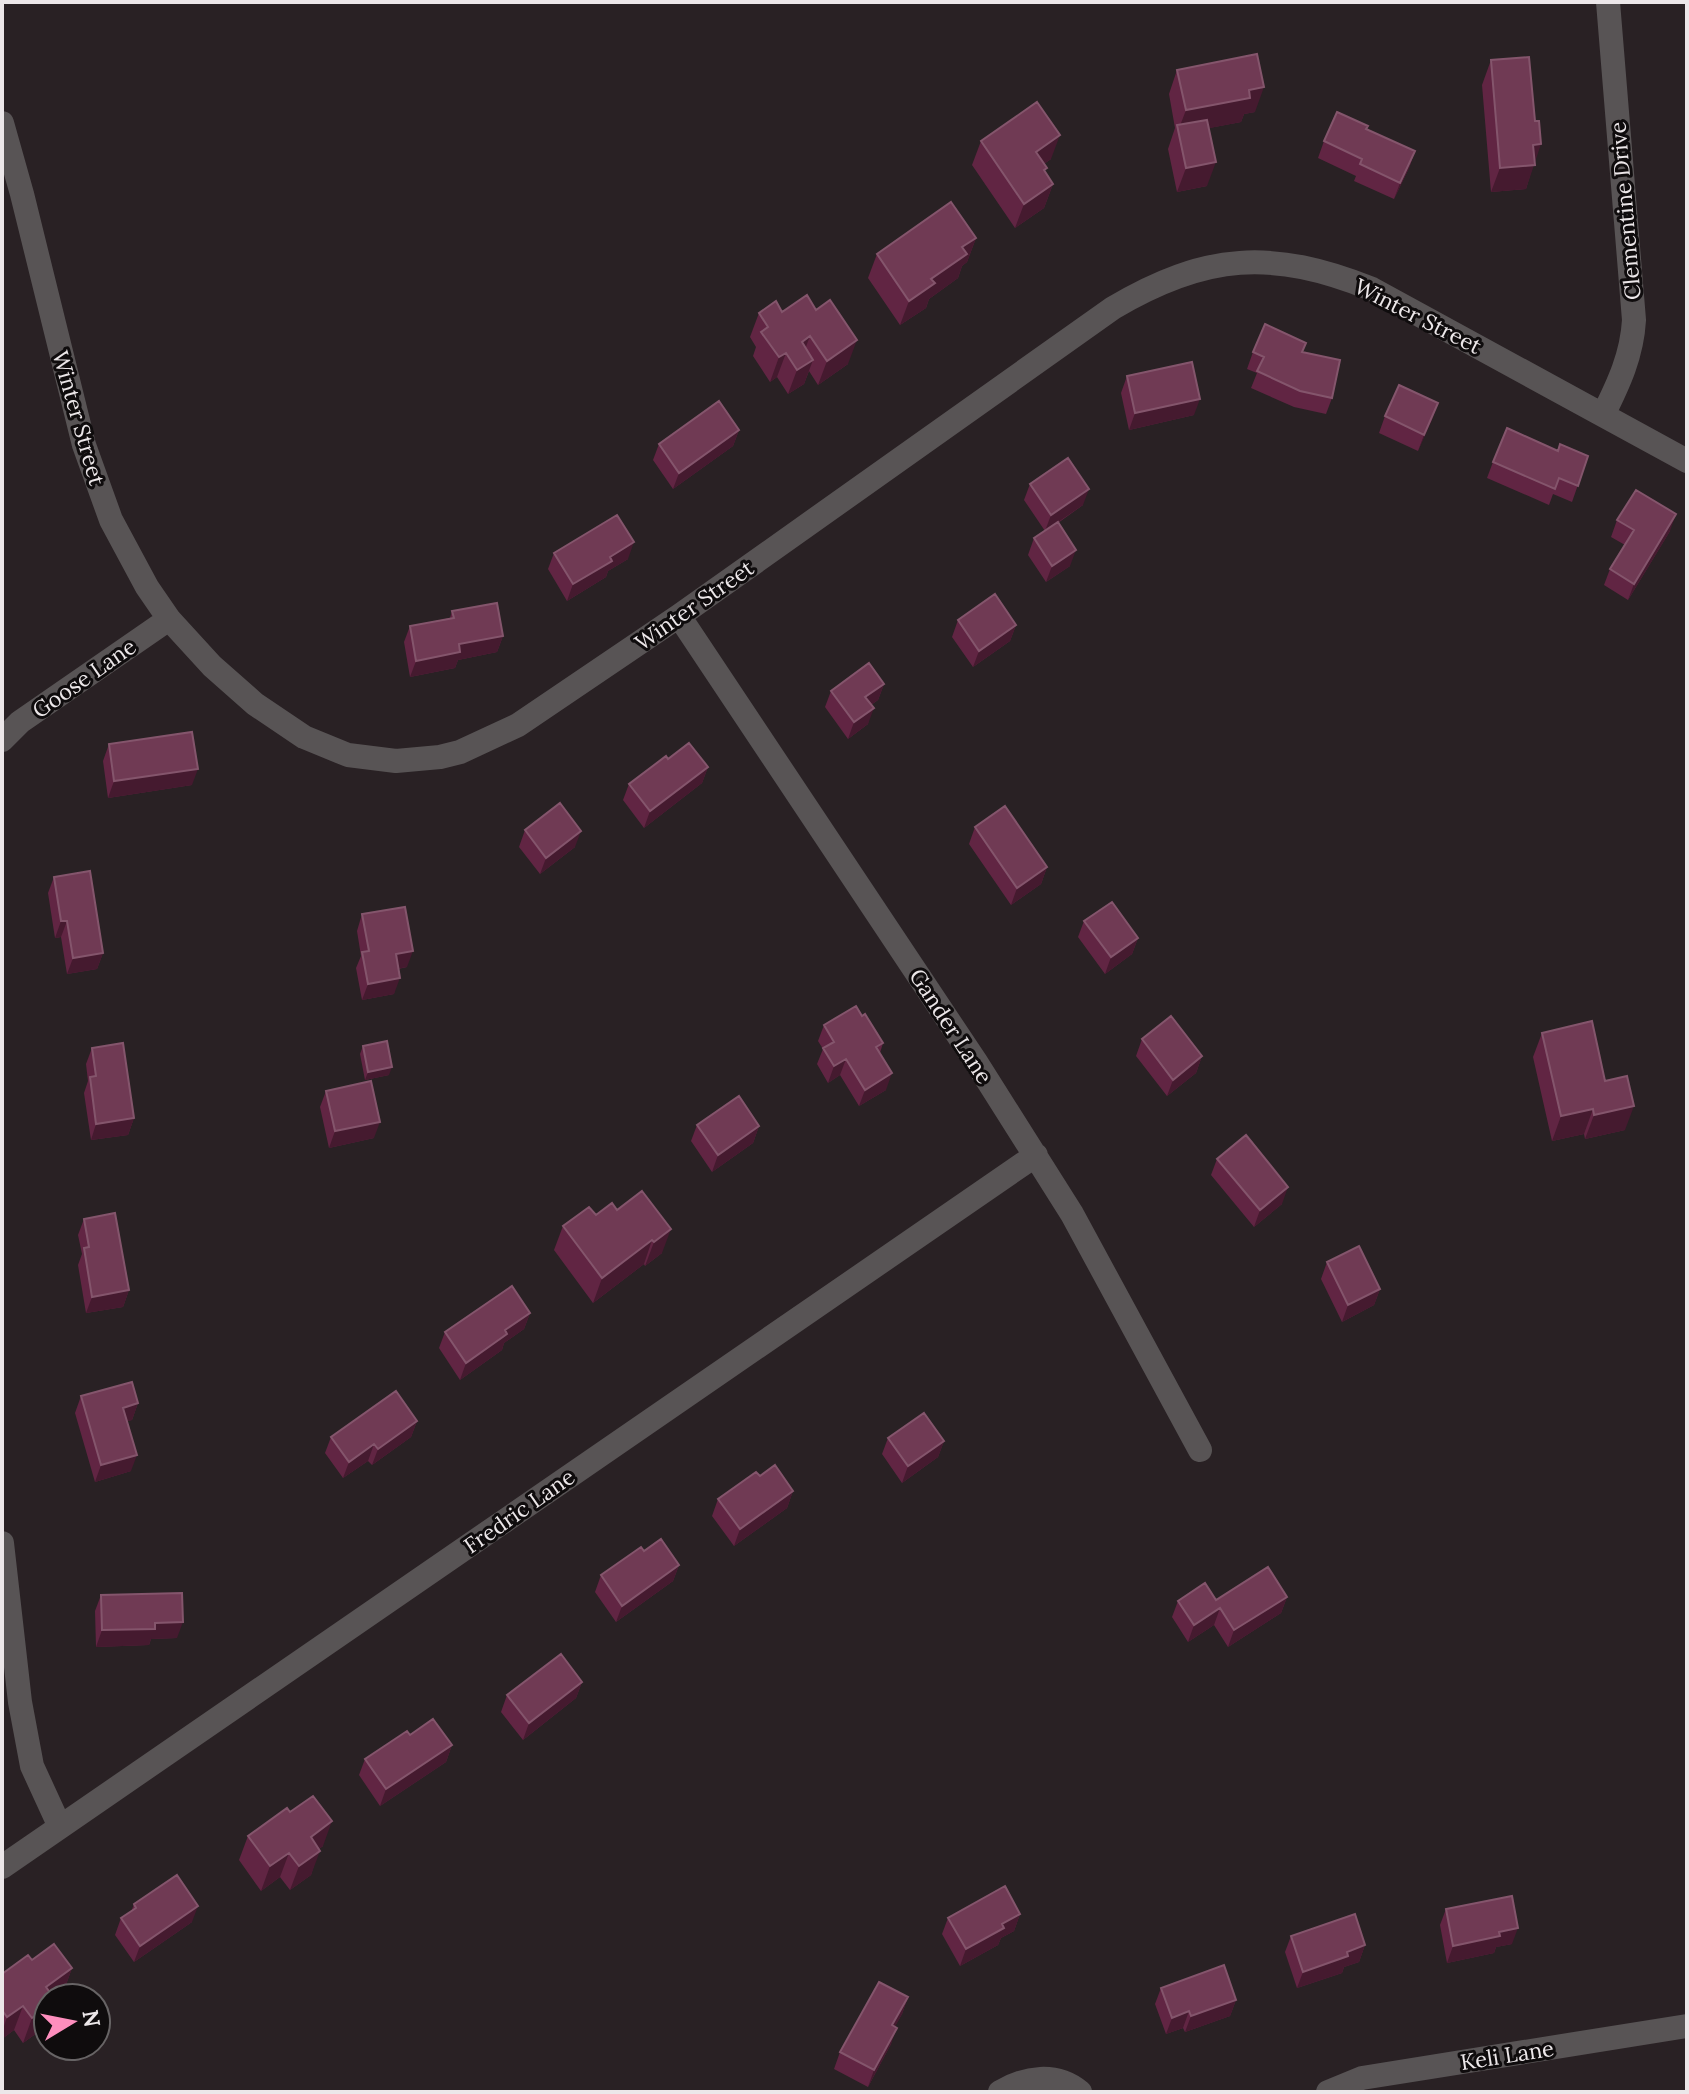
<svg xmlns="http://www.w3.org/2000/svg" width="1689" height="2094" font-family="Lora,serif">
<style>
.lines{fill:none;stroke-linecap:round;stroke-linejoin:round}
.street{stroke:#585455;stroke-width:24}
.wall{fill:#612543}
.shaded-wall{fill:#451a2f}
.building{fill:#703a54;stroke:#84556c;stroke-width:2}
.labels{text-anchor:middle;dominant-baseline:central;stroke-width:6;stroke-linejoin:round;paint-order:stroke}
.street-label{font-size:22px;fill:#ece7e9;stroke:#0f0c0d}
</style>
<rect width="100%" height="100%" fill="#292124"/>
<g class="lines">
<path class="street" d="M 2,123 L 22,194 L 84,445 L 111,520 L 147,587 L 169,619 L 212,666 L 255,704 L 304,737 L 348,755 L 396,761 L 440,757 L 460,752 L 518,725 L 679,616 L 1113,308 C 1206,253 1272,249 1372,289 L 1687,461
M 1603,415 C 1619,383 1632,355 1634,320 L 1608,2
M 679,616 L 976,1062 L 1072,1214 L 1200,1450
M 2,740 L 20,722 L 169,619
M 2,1543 L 20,1702 L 32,1766 L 60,1827
M 2,1867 L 1036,1155
M 1000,2092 C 1025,2077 1056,2072 1080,2092
M 1328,2092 L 1362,2078 L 1687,2026"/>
</g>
<path class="wall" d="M 1491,60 L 1534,162 L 1526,189 L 1491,192 L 1482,85 Z
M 1177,70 L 1255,112 L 1244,114 L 1241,122 L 1209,128 L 1207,186 L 1177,192 L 1168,149 L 1175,128 L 1169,94 Z
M 1367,129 L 1415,151 L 1409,168 L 1394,199 L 1354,181 L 1356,176 L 1318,158 L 1324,141 Z
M 981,141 L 1051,159 L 1044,164 L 1045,173 L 1053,184 L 1044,208 L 1015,228 L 972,165 Z
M 976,238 L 967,262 L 962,266 L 958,278 L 929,299 L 926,308 L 900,325 L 868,278 L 877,254 Z
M 782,312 L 848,364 L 818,385 L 809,371 L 804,384 L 788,394 L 777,377 L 770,382 L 753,356 L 756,347 L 750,337 L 759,313 Z
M 1253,352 L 1303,352 L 1332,398 L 1326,414 L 1294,407 L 1251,388 L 1257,373 L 1247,369 Z
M 1127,376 L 1194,415 L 1129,430 L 1121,393 Z
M 1438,403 L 1418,451 L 1379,433 L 1385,416 Z
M 739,430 L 733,446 L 673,489 L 653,460 L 659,444 Z
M 1558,451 L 1588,456 L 1572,502 L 1553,494 L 1549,505 L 1487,478 L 1493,462 Z
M 1030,484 L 1083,505 L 1058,523 L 1070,566 L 1046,582 L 1028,555 L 1034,538 L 1045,531 L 1024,500 Z
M 1617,520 L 1670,531 L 1628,600 L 1604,585 L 1610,569 L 1625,545 L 1611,537 Z
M 554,553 L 628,559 L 608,571 L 606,577 L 567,601 L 548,569 Z
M 452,611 L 503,636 L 497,652 L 458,660 L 455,668 L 410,677 L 404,642 L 410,626 L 450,618 Z
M 958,620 L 1016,625 L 1010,641 L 973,667 L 952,637 Z
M 884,684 L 878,700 L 871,705 L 868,724 L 848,739 L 825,707 L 831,691 Z
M 109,744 L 192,785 L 108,798 L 103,761 Z
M 668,759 L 708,767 L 702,783 L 644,828 L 623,800 L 629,784 Z
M 975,827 L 1047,867 L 1041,884 L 1011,905 L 969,844 Z
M 525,830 L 575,847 L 540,874 L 519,847 Z
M 54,877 L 103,953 L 97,969 L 67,974 L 61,937 L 55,938 L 48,893 Z
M 362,914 L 407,967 L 398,969 L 394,994 L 362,1000 L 356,968 L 361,956 L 357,931 Z
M 1084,921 L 1138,938 L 1132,954 L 1105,974 L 1078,937 Z
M 862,1016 L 883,1043 L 880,1053 L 886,1090 L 859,1106 L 840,1075 L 828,1083 L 817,1064 L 823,1049 L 818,1041 L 824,1025 Z
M 1542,1033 L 1605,1081 L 1625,1130 L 1585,1139 L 1584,1134 L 1552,1141 L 1533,1057 Z
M 1142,1039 L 1202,1056 L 1196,1073 L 1167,1096 L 1136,1056 Z
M 363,1046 L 389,1075 L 365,1080 L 360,1054 Z
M 92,1048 L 134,1118 L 128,1135 L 91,1140 L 84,1093 L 88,1081 L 86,1064 Z
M 326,1091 L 374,1138 L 329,1148 L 320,1107 Z
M 697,1125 L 759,1126 L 753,1143 L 712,1172 L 691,1141 Z
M 1217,1159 L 1282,1204 L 1254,1227 L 1211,1175 Z
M 642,1191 L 662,1253 L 645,1266 L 644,1264 L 593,1303 L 554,1250 L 563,1226 L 617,1210 Z
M 84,1219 L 129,1290 L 123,1307 L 86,1313 L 78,1265 L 82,1254 L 78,1235 Z
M 1327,1262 L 1380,1289 L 1374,1305 L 1342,1322 L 1321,1279 Z
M 530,1313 L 524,1329 L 504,1343 L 502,1350 L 460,1380 L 439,1348 L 445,1332 Z
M 81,1396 L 138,1403 L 132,1420 L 127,1421 L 131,1471 L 95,1482 L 75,1413 Z
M 417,1421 L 411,1437 L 372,1465 L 368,1461 L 343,1478 L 325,1453 L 331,1437 Z
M 888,1438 L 944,1441 L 938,1457 L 902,1483 L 882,1454 Z
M 760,1476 L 793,1491 L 787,1508 L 734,1546 L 712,1516 L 718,1499 Z
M 644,1551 L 679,1565 L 673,1581 L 616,1622 L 595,1592 L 601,1575 Z
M 101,1595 L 177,1638 L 151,1639 L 149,1645 L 96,1647 L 95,1611 Z
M 1287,1597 L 1281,1613 L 1228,1647 L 1214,1625 L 1188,1642 L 1172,1617 L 1178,1601 Z
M 582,1682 L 576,1698 L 523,1740 L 501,1712 L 507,1695 Z
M 452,1745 L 446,1762 L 380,1806 L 359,1775 L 365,1759 Z
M 248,1836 L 323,1846 L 319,1849 L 311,1875 L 290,1890 L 280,1877 L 261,1891 L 239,1860 Z
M 134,1904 L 192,1922 L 134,1962 L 115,1935 L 121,1918 L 131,1912 Z
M 1446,1909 L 1512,1944 L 1496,1947 L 1494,1953 L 1447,1963 L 1440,1925 Z
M 1020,1914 L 1014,1931 L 1001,1938 L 998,1945 L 960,1966 L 942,1934 L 948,1918 Z
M 1291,1936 L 1365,1945 L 1359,1962 L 1344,1967 L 1342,1973 L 1297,1988 L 1285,1952 Z
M 32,1960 L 72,1968 L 63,1993 L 48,1998 L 48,2025 L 23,2043 L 14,2030 L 2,2039 L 2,1974 Z
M 1161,1988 L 1236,2000 L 1230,2016 L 1185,2032 L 1183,2028 L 1166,2034 L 1155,2004 Z
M 908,1997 L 902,2014 L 895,2026 L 891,2044 L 868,2087 L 834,2069 L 840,2052 Z"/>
<path class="shaded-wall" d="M 1264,87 L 1255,112 L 1244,114 L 1241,122 L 1179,134 L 1178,131 L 1186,110 L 1249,90 Z
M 1060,135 L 1051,159 L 1027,176 L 1036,152 Z
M 1541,144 L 1526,189 L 1491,192 L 1500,168 L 1533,145 Z
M 1415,151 L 1409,168 L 1394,199 L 1400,183 Z
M 1216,162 L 1207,186 L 1177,192 L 1186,168 Z
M 1053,184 L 1044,208 L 1015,228 L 1024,204 Z
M 976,238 L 967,262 L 962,266 L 958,278 L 929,299 L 926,308 L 900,325 L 909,301 L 962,247 Z
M 810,336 L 801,360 L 793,366 L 802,342 Z
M 857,340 L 848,364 L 818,385 L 827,361 Z
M 786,353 L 777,377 L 770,382 L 779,357 Z
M 813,360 L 804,384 L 788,394 L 797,370 Z
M 1200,399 L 1194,415 L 1129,430 L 1135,413 Z
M 1438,403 L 1432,420 L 1418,451 L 1424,435 Z
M 739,430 L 733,446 L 673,489 L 679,473 Z
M 1089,489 L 1083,505 L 1045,531 L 1051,515 Z
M 1676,514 L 1670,531 L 1628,600 L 1634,584 Z
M 634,542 L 628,559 L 608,571 L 606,577 L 567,601 L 573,584 L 610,557 Z
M 1076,550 L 1070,566 L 1046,582 L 1052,566 Z
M 1016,625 L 1010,641 L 973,667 L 979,651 Z
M 503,636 L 497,652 L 458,660 L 455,668 L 410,677 L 416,661 L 459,644 Z
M 884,684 L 878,700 L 859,713 L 865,697 Z
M 874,708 L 868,724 L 848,739 L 854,722 Z
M 708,767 L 702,783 L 644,828 L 650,811 Z
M 198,769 L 192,785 L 108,798 L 114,781 Z
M 581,831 L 575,847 L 540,874 L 546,858 Z
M 1047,867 L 1041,884 L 1011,905 L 1017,888 Z
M 61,921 L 67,921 L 61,937 L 55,938 Z
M 1138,938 L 1132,954 L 1105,974 L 1111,957 Z
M 413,951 L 407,967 L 390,970 L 396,954 Z
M 103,953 L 97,969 L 67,974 L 73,958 Z
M 400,978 L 394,994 L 362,1000 L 368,984 Z
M 1202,1056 L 1196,1073 L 1167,1096 L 1173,1080 Z
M 846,1059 L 840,1075 L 828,1083 L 834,1066 Z
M 392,1067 L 389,1075 L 365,1080 L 368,1072 Z
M 892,1073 L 886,1090 L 859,1106 L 865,1090 Z
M 1634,1106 L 1625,1130 L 1585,1139 L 1594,1115 Z
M 1593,1109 L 1584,1134 L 1552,1141 L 1561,1116 Z
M 134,1118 L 128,1135 L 91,1140 L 96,1124 Z
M 380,1122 L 374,1138 L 329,1148 L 335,1131 Z
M 759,1126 L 753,1143 L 712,1172 L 718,1155 Z
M 1288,1187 L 1282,1204 L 1254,1227 L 1260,1210 Z
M 671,1229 L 662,1253 L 645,1266 L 654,1242 Z
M 652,1240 L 644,1264 L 593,1303 L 602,1278 Z
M 1380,1289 L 1374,1305 L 1342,1322 L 1348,1305 Z
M 129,1290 L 123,1307 L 86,1313 L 92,1297 Z
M 530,1313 L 524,1329 L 504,1343 L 502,1350 L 460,1380 L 466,1363 L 505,1330 Z
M 138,1403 L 132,1420 L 117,1424 L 123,1408 Z
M 417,1421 L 411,1437 L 372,1465 L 378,1449 Z
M 944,1441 L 938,1457 L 902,1483 L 908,1466 Z
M 374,1444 L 368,1461 L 343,1478 L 349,1462 Z
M 137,1455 L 131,1471 L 95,1482 L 101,1465 Z
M 793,1491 L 787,1508 L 734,1546 L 740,1529 Z
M 679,1565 L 673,1581 L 616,1622 L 622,1606 Z
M 1287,1597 L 1281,1613 L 1228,1647 L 1234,1630 Z
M 1220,1608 L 1214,1625 L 1188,1642 L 1194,1625 Z
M 183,1622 L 177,1638 L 151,1639 L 149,1645 L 96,1647 L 102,1630 L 155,1623 Z
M 582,1682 L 576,1698 L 523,1740 L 529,1723 Z
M 452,1745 L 446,1762 L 380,1806 L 386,1789 Z
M 332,1821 L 323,1846 L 302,1861 L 311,1837 Z
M 320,1851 L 311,1875 L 290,1890 L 299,1866 Z
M 289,1853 L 280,1877 L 261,1891 L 270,1866 Z
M 198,1906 L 192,1922 L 134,1962 L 140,1946 Z
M 1020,1914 L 1014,1931 L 1001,1938 L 998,1945 L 960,1966 L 966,1949 L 1002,1924 Z
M 1518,1928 L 1512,1944 L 1496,1947 L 1494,1953 L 1447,1963 L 1453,1946 L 1499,1932 Z
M 1365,1945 L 1359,1962 L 1344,1967 L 1342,1973 L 1297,1988 L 1303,1972 L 1347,1952 Z
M 72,1968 L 63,1993 L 56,1998 L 48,1998 L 46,1987 Z
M 908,1997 L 902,2014 L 887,2041 L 892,2025 Z
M 1236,2000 L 1230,2016 L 1185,2032 L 1191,2016 Z
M 23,2006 L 14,2030 L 2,2039 L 2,2032 L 7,2017 Z
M 48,2007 L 48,2025 L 23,2043 L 32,2018 Z
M 1189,2011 L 1183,2028 L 1166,2034 L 1172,2018 Z
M 897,2028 L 891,2044 L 868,2087 L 874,2070 Z"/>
<path class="building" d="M 1257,54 L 1264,87 L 1249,90 L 1250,98 L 1186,110 L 1177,70 Z
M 1529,57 L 1535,121 L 1539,121 L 1541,144 L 1533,145 L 1535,165 L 1500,168 L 1491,60 Z
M 1037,102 L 1060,135 L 1036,152 L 1047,168 L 1044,170 L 1053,184 L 1024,204 L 981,141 Z
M 1337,112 L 1368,126 L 1366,129 L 1415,151 L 1400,183 L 1360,164 L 1362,159 L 1324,141 Z
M 1207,120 L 1216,162 L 1186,168 L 1177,125 Z
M 951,202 L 976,238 L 962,247 L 967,254 L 931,279 L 935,283 L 909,301 L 877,254 Z
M 807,295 L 816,310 L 830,300 L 857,340 L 827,361 L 810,336 L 802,342 L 813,360 L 797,370 L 786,353 L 779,357 L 761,332 L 768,327 L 759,313 L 776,301 L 782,312 Z
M 1265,324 L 1306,343 L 1302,352 L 1340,360 L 1332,398 L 1300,391 L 1257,371 L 1264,357 L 1253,352 Z
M 1192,362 L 1200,399 L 1135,413 L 1127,376 Z
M 1399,385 L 1438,403 L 1424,435 L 1385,416 Z
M 719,401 L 739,430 L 679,473 L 659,444 Z
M 1507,428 L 1558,451 L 1560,444 L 1588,456 L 1578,486 L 1559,478 L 1555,489 L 1493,462 Z
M 1068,458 L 1089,489 L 1051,515 L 1030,484 Z
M 1636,490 L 1676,514 L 1634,584 L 1610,569 L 1634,530 L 1617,520 Z
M 617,515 L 634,542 L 610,557 L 612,561 L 573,584 L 554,553 Z
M 1058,522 L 1076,550 L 1052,566 L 1034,538 Z
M 995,594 L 1016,625 L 979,651 L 958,620 Z
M 497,603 L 503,636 L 459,644 L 460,652 L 416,661 L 410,626 L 454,618 L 452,611 Z
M 869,663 L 884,684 L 865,697 L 874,708 L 854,722 L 831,691 Z
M 192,732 L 198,769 L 114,781 L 109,744 Z
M 689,743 L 708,767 L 650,811 L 629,784 L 666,756 L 668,759 Z
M 560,803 L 581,831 L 546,858 L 525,830 Z
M 1005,806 L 1047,867 L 1017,888 L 975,827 Z
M 90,871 L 103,953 L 73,958 L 67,921 L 61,921 L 54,877 Z
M 1112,902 L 1138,938 L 1111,957 L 1084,921 Z
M 405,907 L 413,951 L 396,954 L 400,978 L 368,984 L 362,952 L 369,951 L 362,914 Z
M 856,1006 L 862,1016 L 865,1014 L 883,1043 L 876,1047 L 892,1073 L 865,1090 L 846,1059 L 834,1066 L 823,1048 L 834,1042 L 824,1025 Z
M 1171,1016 L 1202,1056 L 1173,1080 L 1142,1039 Z
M 1592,1021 L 1605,1081 L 1627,1076 L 1634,1106 L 1594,1115 L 1593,1109 L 1561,1116 L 1542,1033 Z
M 387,1041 L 392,1067 L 368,1072 L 363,1046 Z
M 123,1043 L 134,1118 L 96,1124 L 90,1077 L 96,1076 L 92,1048 Z
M 371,1081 L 380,1122 L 335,1131 L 326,1091 Z
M 739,1096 L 759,1126 L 718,1155 L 697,1125 Z
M 1246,1135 L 1288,1187 L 1260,1210 L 1217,1159 Z
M 642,1191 L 671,1229 L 654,1242 L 652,1240 L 602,1278 L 563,1226 L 589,1207 L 596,1215 L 612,1203 L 617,1210 Z
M 115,1213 L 129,1290 L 92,1297 L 84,1248 L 89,1247 L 84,1219 Z
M 1359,1246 L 1380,1289 L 1348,1305 L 1327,1262 Z
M 512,1286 L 530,1313 L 505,1330 L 507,1334 L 466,1363 L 445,1332 Z
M 132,1382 L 138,1403 L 123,1408 L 137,1455 L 101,1465 L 81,1396 Z
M 396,1391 L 417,1421 L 378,1449 L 374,1444 L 349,1462 L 331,1437 Z
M 924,1413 L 944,1441 L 908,1466 L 888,1438 Z
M 775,1465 L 793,1491 L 740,1529 L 718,1499 L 756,1472 L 760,1476 Z
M 661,1539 L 679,1565 L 622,1606 L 601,1575 L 641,1547 L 644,1551 Z
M 1268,1567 L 1287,1597 L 1234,1630 L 1220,1608 L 1194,1625 L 1178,1601 L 1205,1583 L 1216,1600 Z
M 182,1593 L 183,1622 L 155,1623 L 155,1629 L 102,1630 L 101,1595 Z
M 561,1654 L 582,1682 L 529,1723 L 507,1695 Z
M 433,1719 L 452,1745 L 386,1789 L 365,1759 L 407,1731 L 410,1735 Z
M 313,1796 L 332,1821 L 311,1837 L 320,1851 L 299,1866 L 289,1853 L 270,1866 L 248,1836 L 287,1808 L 290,1812 Z
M 177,1875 L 198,1906 L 140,1946 L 121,1918 L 136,1908 L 134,1904 Z
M 1005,1886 L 1020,1914 L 1002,1924 L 1004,1928 L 966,1949 L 948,1918 Z
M 1512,1896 L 1518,1928 L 1499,1932 L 1500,1936 L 1453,1946 L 1446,1909 Z
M 1355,1914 L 1365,1945 L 1347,1952 L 1348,1956 L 1303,1972 L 1291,1936 Z
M 54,1944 L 72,1968 L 46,1987 L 54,1998 L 48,1998 L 48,2007 L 32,2018 L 23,2006 L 7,2017 L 2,2010 L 2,1974 L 28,1955 L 32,1960 Z
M 1224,1965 L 1236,2000 L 1191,2016 L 1189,2011 L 1172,2018 L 1161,1988 Z
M 879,1982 L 908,1997 L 892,2025 L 897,2028 L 874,2070 L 840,2052 Z"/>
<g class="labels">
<g class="street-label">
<text transform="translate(1625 211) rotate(-95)">Clementine Drive</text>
<text transform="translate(1418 316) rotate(27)">Winter Street</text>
<text transform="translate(79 418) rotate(74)">Winter Street</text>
<text transform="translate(694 605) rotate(-35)">Winter Street</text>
<text transform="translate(84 678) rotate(-35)">Goose Lane</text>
<text transform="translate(951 1026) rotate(57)">Gander Lane</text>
<text transform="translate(519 1511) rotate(-35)">Fredric Lane</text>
<text transform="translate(1507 2055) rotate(-9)">Keli Lane</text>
</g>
</g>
<rect width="1689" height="2094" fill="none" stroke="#ece7e9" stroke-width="8"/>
<g transform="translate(72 2022) rotate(80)"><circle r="38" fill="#0f0c0d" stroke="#676465" stroke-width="2"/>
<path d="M0-6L14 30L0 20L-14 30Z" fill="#fe8ebd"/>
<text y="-12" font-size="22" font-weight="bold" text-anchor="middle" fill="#ece7e9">N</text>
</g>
</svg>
